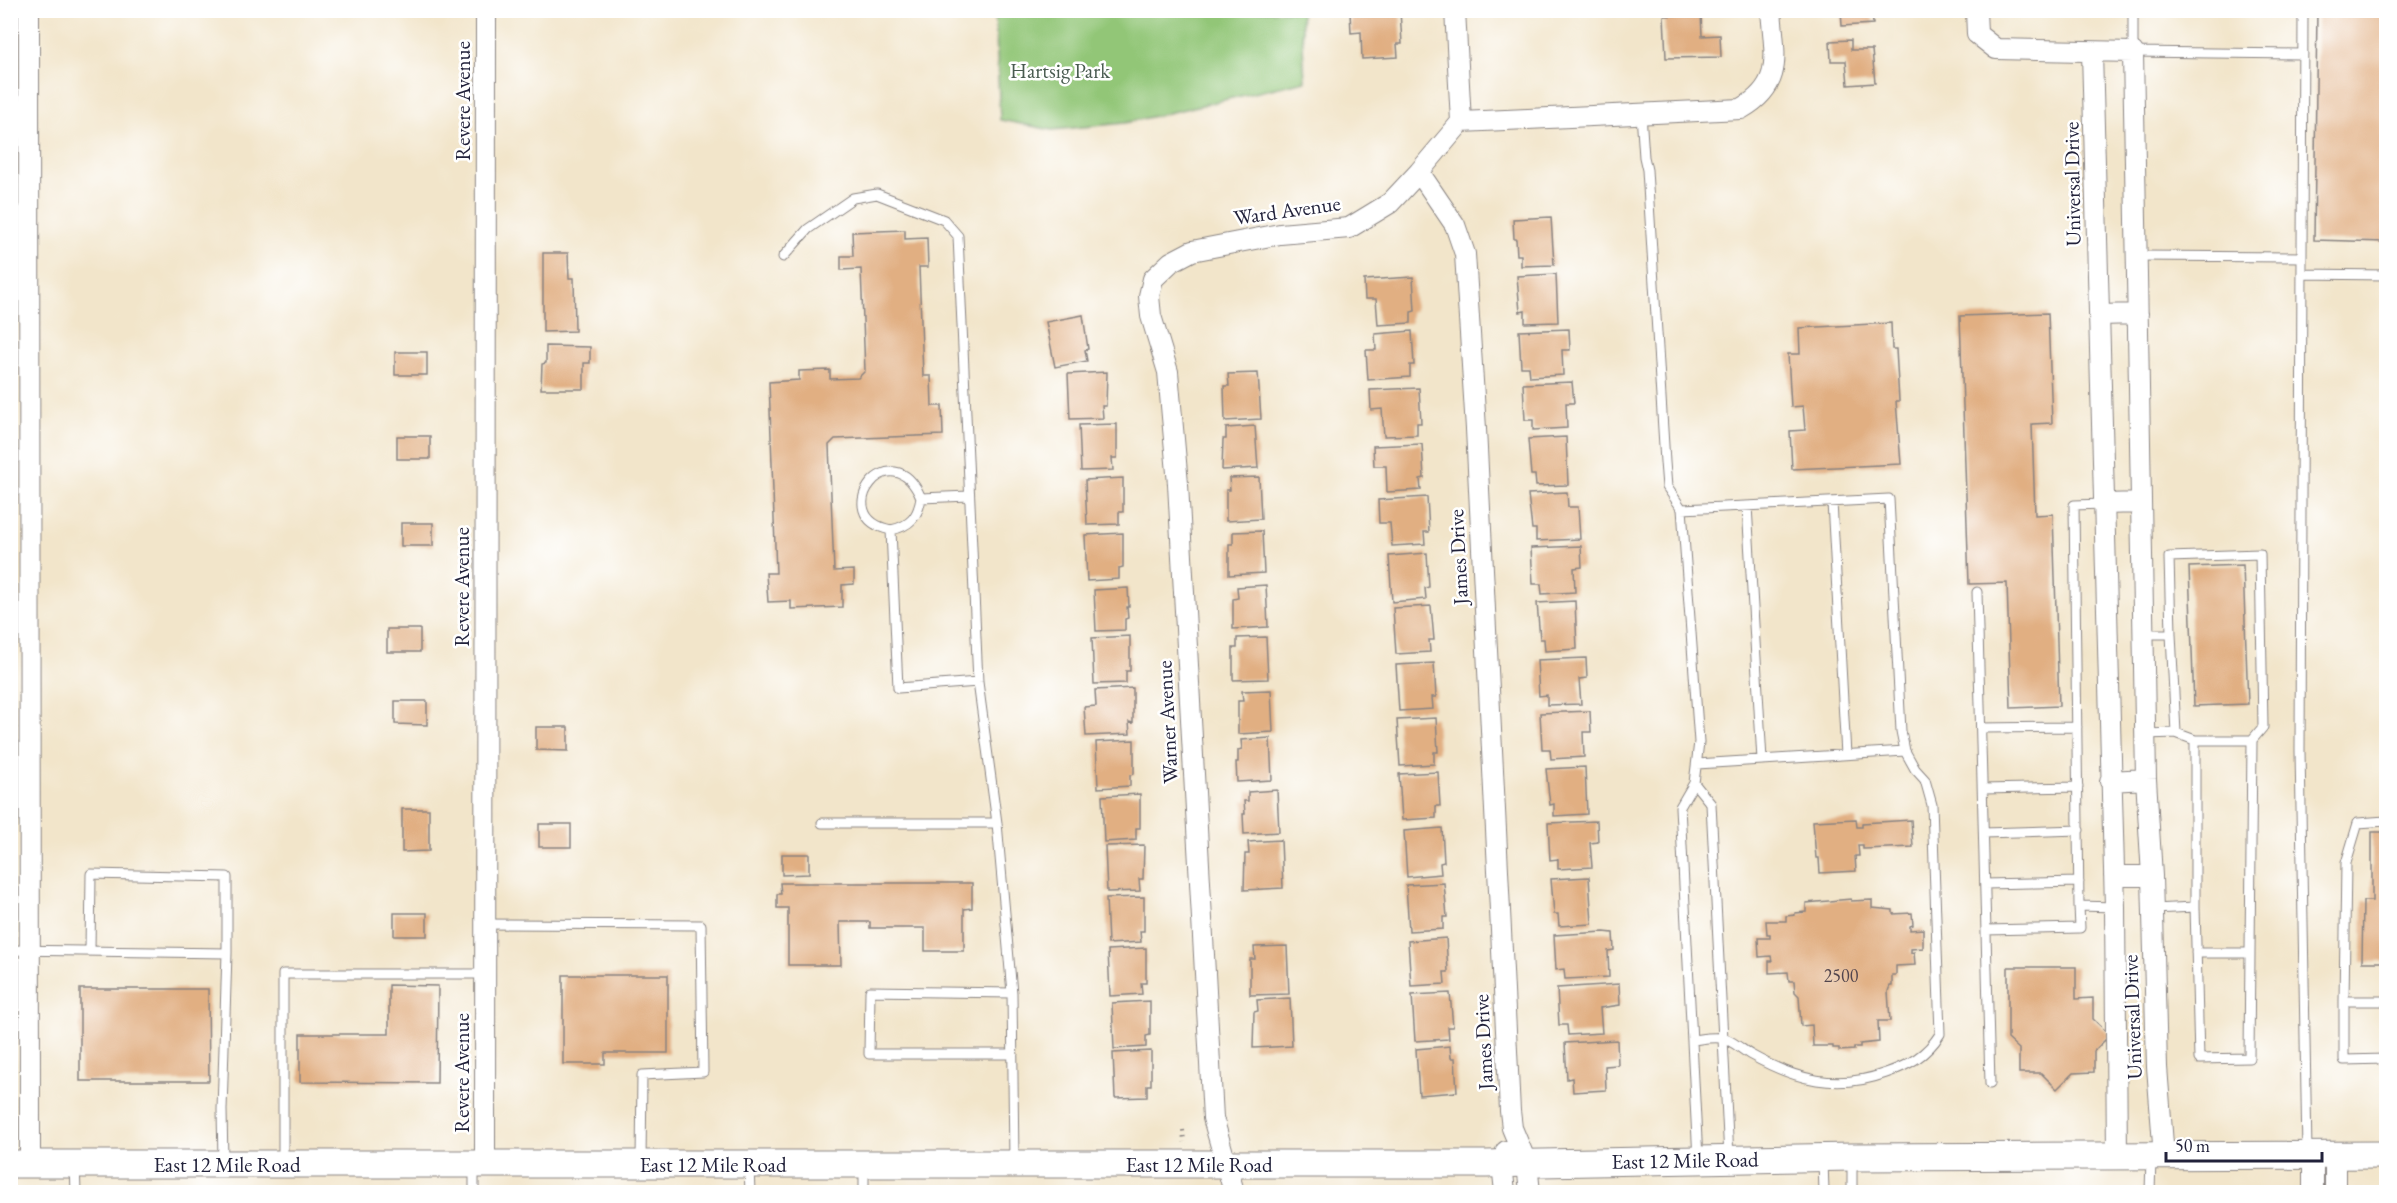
<svg xmlns="http://www.w3.org/2000/svg" width="2397" height="1203" font-family="'EB Garamond',serif">
<style>
.green{fill:#92c677;stroke:#5a7459;stroke-width:1.5}
.building{fill:#e1af82}
.lines{fill:none;stroke-linecap:round;stroke-linejoin:round}
.lane-casing{stroke:#8a8482;stroke-width:11}
.street-casing{stroke:#8a8482;stroke-width:22}
.secondary-casing{stroke:#8a8482;stroke-width:29}
.path{stroke:#8a8482;stroke-width:4;stroke-dasharray:1.5 4.5;stroke-linecap:butt}
.lane{stroke:#fff;stroke-width:9}
.street{stroke:#fff;stroke-width:20}
.secondary{stroke:#fff;stroke-width:27}
.labels{text-anchor:middle;dominant-baseline:central;stroke-width:5;stroke-linejoin:round;paint-order:stroke}
.number-label{font-size:18px;fill:#52454d}
.park-label{font-size:21px;fill:#495b50;stroke:#fff}
.street-label{font-size:21px;fill:#22223b;stroke:#fff}
</style>
<rect width="100%" height="100%" fill="#fff"/>
<filter id="ink" filterUnits="userSpaceOnUse"><feTurbulence type="fractalNoise" baseFrequency=".0167" numOctaves="2"/><feDisplacementMap in="SourceGraphic" scale="12" xChannelSelector="R" yChannelSelector="G"/><feConvolveMatrix kernelMatrix="1 2 1 2 8 2 1 2 1" color-interpolation-filters="sRGB"/></filter>
<filter id="wash" filterUnits="userSpaceOnUse"><feTurbulence type="fractalNoise" baseFrequency=".008" numOctaves="4" result="noise"/><feDisplacementMap in="SourceGraphic" scale="24" xChannelSelector="R" yChannelSelector="G"/><feGaussianBlur stdDeviation="1.35" result="paint"/><feColorMatrix in="noise" values="0 0 0 0 0 0 0 0 0 0 0 0 0 0 0 0 0 1.4 0 .05"/><feComposite in="paint" operator="in"/></filter>
<g filter="url(#wash)">
<rect width="100%" height="100%" fill="#f2e5ca"/>
<path class="green" d="M 995,11 L 1301,11 L 1305,81 L 1125,123 L 1052,130 L 1000,120 Z"/>
<g id="blocks">
<path class="building" d="M 1400,10 L 1402,44 L 1397,44 L 1398,57 L 1362,59 L 1361,32 L 1351,33 L 1350,12 Z
M 1841,10 L 1872,10 L 1873,24 L 1842,26 Z
M 2317,10 L 2386,10 L 2386,242 L 2314,240 Z
M 1701,14 L 1702,36 L 1720,35 L 1721,57 L 1666,58 L 1664,16 Z
M 1851,40 L 1851,50 L 1872,50 L 1875,83 L 1848,85 L 1846,61 L 1831,61 L 1830,41 Z
M 1551,217 L 1554,265 L 1521,266 L 1521,255 L 1517,255 L 1516,239 L 1514,239 L 1513,219 Z
M 905,230 L 905,239 L 927,238 L 928,267 L 919,267 L 923,376 L 931,376 L 932,406 L 942,406 L 943,435 L 835,439 L 829,445 L 834,571 L 854,570 L 854,584 L 842,585 L 842,607 L 791,609 L 791,601 L 768,602 L 766,573 L 776,573 L 769,382 L 799,380 L 799,371 L 830,370 L 830,379 L 858,378 L 865,371 L 861,269 L 841,270 L 841,256 L 853,256 L 852,232 Z
M 543,253 L 568,253 L 569,278 L 574,278 L 575,331 L 543,332 Z
M 1556,274 L 1558,322 L 1525,323 L 1525,311 L 1520,312 L 1517,276 Z
M 1413,277 L 1415,311 L 1411,312 L 1411,323 L 1378,325 L 1376,299 L 1365,299 L 1364,280 Z
M 2048,313 L 2052,423 L 2032,424 L 2035,515 L 2053,514 L 2059,706 L 2011,708 L 2007,583 L 1969,584 L 1960,316 Z
M 1083,315 L 1088,349 L 1085,350 L 1087,361 L 1055,367 L 1046,322 Z
M 1891,323 L 1892,349 L 1896,349 L 1899,401 L 1896,401 L 1901,464 L 1792,469 L 1790,431 L 1805,430 L 1803,406 L 1791,407 L 1788,354 L 1800,354 L 1799,328 Z
M 1569,329 L 1570,350 L 1562,350 L 1563,375 L 1530,377 L 1529,367 L 1521,367 L 1519,331 Z
M 1412,331 L 1414,365 L 1410,365 L 1410,377 L 1368,380 L 1366,350 L 1376,350 L 1375,334 Z
M 546,346 L 590,347 L 590,363 L 584,363 L 584,389 L 541,389 L 542,364 L 546,363 Z
M 395,352 L 427,352 L 427,375 L 395,375 Z
M 1107,372 L 1106,406 L 1102,406 L 1103,418 L 1070,419 L 1068,374 Z
M 1258,373 L 1261,419 L 1225,421 L 1224,386 L 1229,386 L 1228,374 Z
M 1572,382 L 1574,403 L 1566,403 L 1567,428 L 1533,430 L 1533,420 L 1525,420 L 1523,384 Z
M 1419,388 L 1421,423 L 1417,423 L 1417,435 L 1384,436 L 1382,409 L 1371,410 L 1370,390 Z
M 1117,424 L 1117,458 L 1112,458 L 1113,470 L 1081,471 L 1079,425 Z
M 1255,426 L 1258,468 L 1222,470 L 1223,439 L 1226,439 L 1226,428 Z
M 397,436 L 430,436 L 430,459 L 397,459 Z
M 1566,437 L 1568,485 L 1536,486 L 1535,475 L 1531,475 L 1528,439 Z
M 1422,444 L 1424,478 L 1420,479 L 1421,490 L 1387,492 L 1386,466 L 1374,466 L 1373,446 Z
M 1259,477 L 1261,519 L 1226,521 L 1226,490 L 1230,490 L 1229,478 Z
M 1123,478 L 1123,512 L 1119,512 L 1119,524 L 1087,525 L 1085,480 Z
M 1567,492 L 1568,507 L 1578,507 L 1580,539 L 1536,541 L 1536,529 L 1532,529 L 1528,494 Z
M 1427,497 L 1429,532 L 1424,532 L 1425,544 L 1392,546 L 1390,523 L 1379,523 L 1378,500 Z
M 401,523 L 433,523 L 433,546 L 401,546 Z
M 1262,531 L 1264,573 L 1229,575 L 1229,544 L 1233,544 L 1233,532 Z
M 1123,533 L 1123,567 L 1119,568 L 1119,579 L 1087,581 L 1085,535 Z
M 1581,546 L 1582,567 L 1574,568 L 1575,592 L 1542,594 L 1541,584 L 1533,584 L 1531,548 Z
M 1427,553 L 1429,587 L 1425,588 L 1426,599 L 1392,602 L 1389,556 Z
M 2243,565 L 2248,704 L 2194,706 L 2189,567 Z
M 1266,585 L 1268,627 L 1233,629 L 1233,599 L 1238,598 L 1237,587 Z
M 1128,588 L 1129,607 L 1127,607 L 1128,618 L 1125,619 L 1125,630 L 1096,631 L 1094,590 Z
M 1575,601 L 1577,649 L 1545,651 L 1544,639 L 1540,639 L 1537,603 Z
M 1431,606 L 1434,640 L 1429,640 L 1430,652 L 1396,654 L 1393,608 Z
M 387,629 L 420,629 L 420,652 L 387,652 Z
M 1130,636 L 1130,671 L 1126,671 L 1126,683 L 1094,684 L 1092,638 Z
M 1266,637 L 1268,679 L 1233,680 L 1233,648 L 1237,648 L 1237,638 Z
M 1586,658 L 1587,678 L 1579,679 L 1581,704 L 1547,705 L 1547,695 L 1539,696 L 1537,660 Z
M 1434,663 L 1436,697 L 1432,697 L 1433,709 L 1399,711 L 1396,665 Z
M 1133,688 L 1133,723 L 1129,722 L 1130,734 L 1086,736 L 1084,707 L 1096,706 L 1095,690 Z
M 1271,690 L 1273,732 L 1238,734 L 1238,701 L 1243,701 L 1242,691 Z
M 395,701 L 427,701 L 427,725 L 395,724 Z
M 1590,711 L 1591,732 L 1583,732 L 1584,757 L 1551,759 L 1550,749 L 1542,749 L 1540,713 Z
M 1436,718 L 1438,752 L 1434,752 L 1434,764 L 1400,766 L 1397,720 Z
M 536,727 L 568,727 L 568,751 L 536,750 Z
M 1270,738 L 1272,780 L 1237,782 L 1236,762 L 1238,762 L 1238,750 L 1242,749 L 1241,740 Z
M 1134,740 L 1134,774 L 1130,775 L 1130,786 L 1098,788 L 1096,742 Z
M 1585,767 L 1587,814 L 1554,816 L 1554,804 L 1550,805 L 1546,769 Z
M 1438,772 L 1440,806 L 1436,806 L 1436,818 L 1402,820 L 1399,774 Z
M 1277,790 L 1279,832 L 1244,834 L 1243,814 L 1245,814 L 1244,801 L 1248,801 L 1248,792 Z
M 1140,794 L 1140,828 L 1136,828 L 1136,840 L 1104,842 L 1102,796 Z
M 402,809 L 429,809 L 429,851 L 402,852 Z
M 1856,819 L 1857,827 L 1862,827 L 1862,823 L 1911,820 L 1913,847 L 1863,849 L 1863,845 L 1858,845 L 1859,856 L 1855,856 L 1856,871 L 1820,873 L 1819,858 L 1816,858 L 1813,821 Z
M 1597,821 L 1598,842 L 1590,843 L 1592,867 L 1558,869 L 1558,859 L 1550,860 L 1548,823 Z
M 539,824 L 571,824 L 571,847 L 539,847 Z
M 1442,828 L 1444,862 L 1440,863 L 1441,874 L 1407,877 L 1404,831 Z
M 2372,832 L 2386,832 L 2386,962 L 2362,962 L 2363,901 L 2372,901 Z
M 1281,840 L 1283,888 L 1244,890 L 1245,854 L 1249,854 L 1248,842 Z
M 1144,845 L 1143,879 L 1139,879 L 1140,891 L 1107,892 L 1105,846 Z
M 782,854 L 809,854 L 809,874 L 782,875 Z
M 1589,877 L 1592,924 L 1559,926 L 1558,914 L 1554,914 L 1551,879 Z
M 780,883 L 972,883 L 972,908 L 964,909 L 964,951 L 925,951 L 925,928 L 870,928 L 870,922 L 840,922 L 841,965 L 788,965 L 788,908 L 777,908 L 777,894 L 781,894 Z
M 1444,883 L 1447,917 L 1443,917 L 1443,929 L 1409,931 L 1406,885 Z
M 1144,897 L 1144,931 L 1140,931 L 1141,942 L 1108,944 L 1106,898 Z
M 1851,899 L 1851,901 L 1872,900 L 1872,908 L 1893,910 L 1893,914 L 1912,913 L 1913,925 L 1910,926 L 1910,930 L 1923,929 L 1923,948 L 1911,949 L 1911,953 L 1914,952 L 1915,965 L 1896,966 L 1896,975 L 1892,975 L 1892,986 L 1890,986 L 1888,991 L 1890,1021 L 1878,1021 L 1879,1042 L 1860,1044 L 1860,1047 L 1854,1047 L 1854,1050 L 1839,1051 L 1839,1048 L 1833,1048 L 1833,1046 L 1813,1046 L 1812,1025 L 1801,1026 L 1799,996 L 1795,992 L 1794,981 L 1789,981 L 1788,972 L 1769,973 L 1769,961 L 1772,961 L 1771,956 L 1759,957 L 1758,938 L 1770,938 L 1770,934 L 1767,934 L 1766,921 L 1786,921 L 1786,916 L 1795,915 L 1795,913 L 1806,912 L 1806,903 Z
M 394,913 L 427,913 L 427,936 L 394,936 Z
M 1604,932 L 1613,933 L 1614,950 L 1608,951 L 1609,977 L 1565,979 L 1564,969 L 1556,970 L 1554,935 Z
M 1446,938 L 1448,972 L 1444,972 L 1445,984 L 1411,986 L 1408,941 Z
M 1287,946 L 1289,994 L 1250,995 L 1250,959 L 1255,959 L 1254,947 Z
M 1146,948 L 1146,983 L 1141,983 L 1142,994 L 1110,996 L 1108,950 Z
M 2008,967 L 2076,967 L 2076,999 L 2093,998 L 2093,1019 L 2110,1035 L 2094,1051 L 2094,1072 L 2073,1073 L 2057,1089 L 2041,1073 L 2019,1073 L 2019,1049 L 2008,1039 Z
M 563,975 L 668,975 L 668,1053 L 605,1053 L 605,1064 L 563,1064 Z
M 1619,984 L 1620,1005 L 1600,1008 L 1602,1033 L 1568,1035 L 1567,1025 L 1559,1025 L 1557,988 Z
M 389,985 L 438,986 L 437,1083 L 300,1082 L 300,1034 L 389,1034 Z
M 80,989 L 208,989 L 209,1081 L 80,1081 Z
M 1450,993 L 1453,1027 L 1448,1027 L 1449,1039 L 1415,1041 L 1412,995 Z
M 1290,998 L 1292,1046 L 1253,1048 L 1254,1012 L 1258,1011 L 1257,1000 Z
M 1150,1001 L 1150,1035 L 1146,1036 L 1146,1047 L 1114,1049 L 1112,1003 Z
M 1617,1040 L 1618,1065 L 1605,1066 L 1606,1090 L 1573,1092 L 1572,1078 L 1567,1079 L 1565,1043 Z
M 1450,1046 L 1451,1058 L 1455,1058 L 1457,1092 L 1419,1095 L 1416,1049 Z
M 1151,1051 L 1151,1085 L 1147,1085 L 1147,1097 L 1115,1098 L 1113,1053 Z"/>
</g>
</g>
<g filter="url(#ink)">
<use href="#blocks" fill-opacity="0" stroke="#8a8482" stroke-width="1.5"/>
<g class="lines">
<defs>
<path id="lane" d="M 2133,10 L 2133,52 L 2303,54
M 2303,10 L 2300,751 L 2307,1153
M 1641,114 L 1644,157 L 1647,170 L 1665,462 L 1667,487 L 1682,509
M 2137,256 L 2302,257
M 783,257 L 808,229 L 853,198 L 877,194 L 944,220 L 958,236 L 978,682 L 997,823 L 1012,993 L 1014,1162
M 2302,274 L 2386,275
M 969,496 L 921,498 C 918,517 910,526 891,530 L 898,688 L 978,682
M 1832,502 L 1846,755
M 2103,504 L 2074,505 L 2079,906 L 2115,907
M 1747,506 L 1762,760
M 891,530 C 825,517 892,429 921,498
M 1977,592 L 1990,1084
M 2144,634 L 2171,634 L 2176,733
M 2171,634 L 2169,557 L 2260,554 L 2263,727 L 2252,740 L 2249,1058 L 2199,1059 L 2195,907
M 1981,728 L 2077,727
M 2145,734 L 2176,733 L 2195,740 L 2195,907 L 2153,909
M 2195,740 L 2252,740
M 1697,764 L 1905,751
M 1983,789 L 2078,787
M 2386,821 L 2358,823 L 2346,863 L 2344,1001 L 2386,1001
M 822,823 L 997,823
M 1984,833 L 2079,830
M 1985,884 L 2079,882
M 485,924 L 701,925 L 703,1072 L 642,1075 L 641,1161
M 1986,930 L 2080,928 L 2079,906
M 10,950 L 227,953 L 222,1110 L 223,1162
M 90,951 L 91,874 L 227,877 L 227,953
M 2196,953 L 2250,953
M 1012,993 L 870,991 L 869,1054 L 1013,1054
M 2344,1001 L 2344,1060 L 2386,1059
M 1692,1040 C 1701,1039 1711,1037 1720,1038 C 1730,1038 1742,1050 1751,1055 C 1796,1080 1837,1091 1886,1073 C 1909,1065 1927,1055 1940,1034 L 1932,805 L 1925,780 L 1915,769 L 1905,751 L 1901,731 L 1889,499 L 1682,509 L 1699,742 L 1694,783
M 1698,1159 L 1680,807 L 1694,783 L 1711,804 L 1729,1157
M 1823,1160 L 1824,1192
M 283,1163 L 283,974 L 485,974
M 75,1165 L 76,1192
M 474,1165 L 474,1192
M 749,1167 L 750,1192
M 864,1192 L 864,1166
M 1852,1192 L 1852,1159
M 2150,1192 L 2151,1159"/>
<path id="street" d="M 29,10 L 30,1163
M 1976,10 L 1977,34 L 1996,49 L 2133,52 L 2146,779 L 2152,876 L 2157,1067 L 2164,1157
M 2092,52 L 2115,907 L 2117,1157
M 1461,122 L 1741,109 C 1785,84 1774,54 1771,10
M 1419,172 L 1455,225 L 1465,254 L 1476,429 L 1510,1111 L 1512,1128 L 1527,1164 L 1530,1192
M 2099,315 L 2138,314
M 2103,504 L 2141,503
M 2110,781 L 2146,779
M 2114,876 L 2152,876
M 2335,1155 L 2335,1192
M 2313,1156 L 2313,1192
M 485,1163 L 486,10
M 1234,1192 L 1213,1118 L 1178,484 L 1168,372 L 1151,316 L 1149,296 L 1153,279 L 1171,262 L 1192,251 L 1280,234 L 1349,228 L 1390,203 L 1419,172 L 1461,122 L 1455,10
M 1505,1192 L 1502,1164 L 1506,1151"/>
<path id="secondary" d="M 10,1164 L 1486,1164 L 1852,1157 L 2386,1155"/>
</defs>
<use href="#lane" class="lane-casing"/>
<use href="#street" class="street-casing"/>
<use href="#secondary" class="secondary-casing"/>
<path class="path" d="M 1183,1130 L 1184,1142"/>
<use href="#lane" class="lane"/>
<use href="#street" class="street"/>
<use href="#secondary" class="secondary"/>
</g>
</g>
<g class="labels">
<g class="number-label">
<text x="1841" y="975">2500</text>
</g>
<g class="park-label">
<text x="1060" y="70">Hartsig Park</text>
</g>
<g class="street-label">
<text transform="translate(462 101) rotate(-90)">Revere Avenue</text>
<text transform="translate(2072 184) rotate(-91)">Universal Drive</text>
<text transform="translate(1287 210) rotate(-8)">Ward Avenue</text>
<text transform="translate(1458 557) rotate(-93)">James Drive</text>
<text transform="translate(461 587) rotate(-90)">Revere Avenue</text>
<text transform="translate(1167 722) rotate(-93)">Warner Avenue</text>
<text transform="translate(2132 1017) rotate(-92)">Universal Drive</text>
<text transform="translate(1483 1042) rotate(-93)">James Drive</text>
<text transform="translate(461 1073) rotate(-90)">Revere Avenue</text>
<text transform="translate(1685 1160) rotate(-1)">East 12 Mile Road</text>
<text x="227" y="1164">East 12 Mile Road</text>
<text x="713" y="1164">East 12 Mile Road</text>
<text x="1199" y="1164">East 12 Mile Road</text>
</g>
</g>
<rect width="2397" height="1203" fill="none" stroke="#fff" stroke-width="36"/>
<path d="M2166 1152v9h156v-9" fill="none" stroke="#22223b" stroke-width="3"/>
<text x="2175" y="1152" font-size="18" fill="#22223b" stroke="#ffffff" stroke-width="4.5" paint-order="stroke">50 m</text>
</svg>
